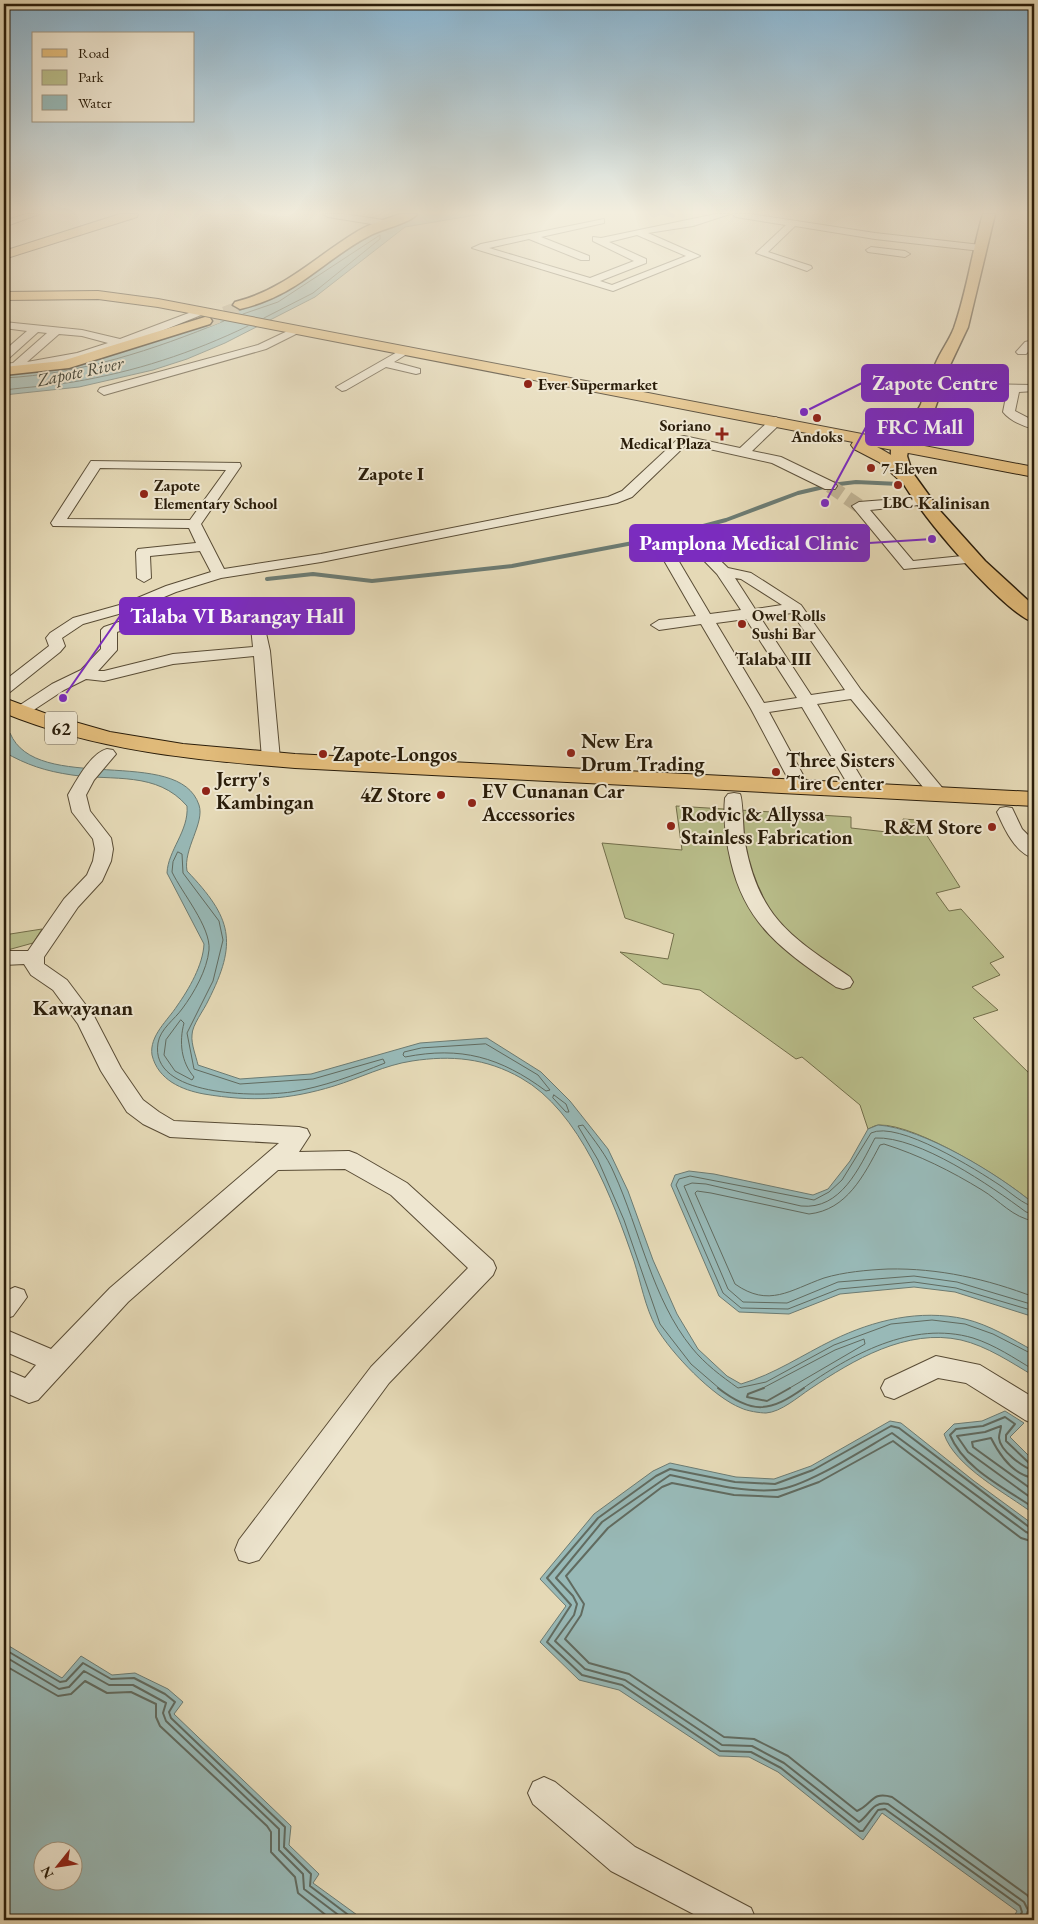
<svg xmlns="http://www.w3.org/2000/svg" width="1038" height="1924" font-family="'EB Garamond',serif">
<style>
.green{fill:#b9be8b;stroke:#726e4a}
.water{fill:#98b9b7;stroke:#6c7b72;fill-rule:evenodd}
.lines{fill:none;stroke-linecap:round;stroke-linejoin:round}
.shore-far1{stroke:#616b60;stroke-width:1}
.shore{stroke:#616b60;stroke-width:2}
.stream{stroke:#6c7b72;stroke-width:4}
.minor-tunnel{stroke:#c0b394;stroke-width:14;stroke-dasharray:14 7;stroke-linecap:butt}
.major-tunnel{stroke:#c0b394;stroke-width:14;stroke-dasharray:14 7;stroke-linecap:butt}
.minor-casing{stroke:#594c35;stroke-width:2}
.major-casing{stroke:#2a1d0a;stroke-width:3}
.highway-casing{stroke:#2a1d0a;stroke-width:2}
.minor{fill:#eee6d0;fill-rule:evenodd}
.major{fill:#e2bc7b;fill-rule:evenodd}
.highway{fill:#e2bc7b;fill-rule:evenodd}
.poi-dot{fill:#8f2418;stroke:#eee6d0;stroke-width:2}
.labels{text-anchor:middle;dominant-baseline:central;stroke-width:4;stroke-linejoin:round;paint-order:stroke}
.far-poi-label{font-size:16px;font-weight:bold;fill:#2a1d0a;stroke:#eee6d0;text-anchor:start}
.far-water-label{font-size:18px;font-style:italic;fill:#4b4c3e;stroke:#eee6d0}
.far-neighbourhood-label{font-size:18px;font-weight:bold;fill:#2a1d0a;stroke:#eee6d0}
.far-quarter-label{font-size:19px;font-weight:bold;fill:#2a1d0a;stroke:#eee6d0}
.shield{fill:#eee6d0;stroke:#655945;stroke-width:1}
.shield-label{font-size:19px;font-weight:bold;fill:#2a1d0a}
.poi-label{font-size:20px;font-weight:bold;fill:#2a1d0a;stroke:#eee6d0;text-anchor:start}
.neighbourhood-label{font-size:21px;font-weight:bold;fill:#2a1d0a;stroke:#eee6d0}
.leader{fill:none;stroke:#7b2cbf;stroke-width:2}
.callout-dot{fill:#7b2cbf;stroke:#eee6d0;stroke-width:2}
.callout{fill:#7b2cbf;stroke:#7b2cbf;stroke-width:2}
.callout-label{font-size:21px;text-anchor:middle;font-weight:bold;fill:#fff}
</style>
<rect width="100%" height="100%" fill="#e5d9b6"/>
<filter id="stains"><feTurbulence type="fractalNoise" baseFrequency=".004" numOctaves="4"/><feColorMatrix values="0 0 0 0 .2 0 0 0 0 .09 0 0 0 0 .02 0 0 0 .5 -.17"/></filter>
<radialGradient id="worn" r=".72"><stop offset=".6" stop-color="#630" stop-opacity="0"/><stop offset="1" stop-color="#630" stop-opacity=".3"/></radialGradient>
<path class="green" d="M 676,806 L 851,817 L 851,828 L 905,834 L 903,819 L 917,820 L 960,887 L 936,893 L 949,911 L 961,909 L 1004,957 L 990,963 L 1000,975 L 972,987 L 998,1010 L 973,1018 L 1034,1078 L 1034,1204 C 1005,1179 917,1124 879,1125 C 875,1125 871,1128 868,1129 L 860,1105 L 802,1057 L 796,1059 L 700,990 L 663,984 L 620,952 L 668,959 L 674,934 L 625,918 L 602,843 L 682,850 Z
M 42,929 L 33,943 L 4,951 L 4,935 Z"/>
<path class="water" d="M 426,214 L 482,214 L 405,227 L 315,297 L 225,343 L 187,359 L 153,370 L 79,387 L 4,395 L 4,373 L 46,370 L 208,322 L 276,297 L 378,228 L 413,215 Z
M 4,731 L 10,733 C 36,796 179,744 199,805 C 205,823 183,849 187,871 C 232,918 238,942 208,1001 C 204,1010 192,1025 192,1035 C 191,1044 196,1056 198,1065 L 240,1079 L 311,1074 L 420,1043 L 487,1038 L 541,1072 L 570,1101 L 608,1149 L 628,1191 L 653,1260 L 677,1314 L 698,1349 L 727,1376 L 741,1384 C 775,1374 802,1355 833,1340 C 874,1320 920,1309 965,1319 C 990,1325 1012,1339 1034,1351 L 1034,1376 C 1012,1363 987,1346 961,1340 C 907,1328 853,1360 810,1389 C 798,1397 781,1412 766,1413 C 760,1413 747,1411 741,1408 C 713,1397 671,1353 656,1327 C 645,1307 641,1283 634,1261 C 613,1200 580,1111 521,1078 C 486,1058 451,1055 412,1061 C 385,1065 360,1078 334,1086 C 288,1100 252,1102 204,1094 C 182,1090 158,1080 152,1055 C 149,1036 168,1020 177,1006 C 189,989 203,965 204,944 L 167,873 C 168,850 189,831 187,806 C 157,771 113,781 72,775 C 45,771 27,765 4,752 Z
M 878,1125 C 923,1128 1000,1175 1034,1204 L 1034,1317 L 955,1292 L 914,1287 L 840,1294 L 789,1314 L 739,1312 L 719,1296 L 671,1185 L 675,1175 L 689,1171 L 714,1174 L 813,1195 L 828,1189 L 850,1161 L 868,1129 Z
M 1005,1411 L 1024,1423 L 1010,1437 L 1031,1458 L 1034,1464 L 1034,1514 C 1006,1493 955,1467 944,1434 L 954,1424 L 982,1421 Z
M 890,1421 L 901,1423 L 974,1481 L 1034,1525 L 1034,1920 L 1012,1920 L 1017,1911 L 882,1813 L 863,1840 L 778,1772 L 749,1757 L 719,1756 L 619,1690 L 579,1680 L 540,1642 L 566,1606 L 540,1579 L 594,1514 L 653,1471 L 670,1463 L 736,1477 L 774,1479 L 811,1466 Z
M 4,1643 L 62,1678 L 81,1656 L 112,1675 L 135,1673 L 168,1689 L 183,1702 L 174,1714 L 291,1826 L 289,1845 L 319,1874 L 313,1883 L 364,1920 L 4,1920 ZM 42,1852 L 72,1852 L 72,1882 L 42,1882 Z"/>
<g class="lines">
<path class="shore-far1" d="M 243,314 L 278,302 L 380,235 L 380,239 L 313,293 L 264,318
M 4,378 C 81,374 153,350 224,321
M 4,390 C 27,387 50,386 73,382 C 134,372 192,353 248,326
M 178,852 L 182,854 L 183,873 L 219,921 L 223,940 L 213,981 L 187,1033 L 194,1069 L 240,1084 L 313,1079 L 383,1059 L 385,1063 C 355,1075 323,1087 291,1092 C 257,1097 149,1097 158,1043 C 160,1029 175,1019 182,1009 C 194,993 207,970 209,950 C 211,927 182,893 172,872 L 173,862 Z
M 181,1020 L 184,1023 C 179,1042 181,1062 194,1077 L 192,1080 L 175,1071 L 164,1055 L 166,1040 Z
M 486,1044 L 538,1075 L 550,1090 L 546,1091 C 500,1057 461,1046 405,1057 L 403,1055 L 404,1052 L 421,1048 Z
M 554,1095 L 566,1104 L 569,1112 L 566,1112 L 553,1098 Z
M 1034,1207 C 1023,1204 1011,1193 1001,1186 C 977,1170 898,1120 871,1133 L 842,1180 L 829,1192 L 814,1200 L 690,1176 L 679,1179 L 676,1185 L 723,1293 L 741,1308 L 788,1309 L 839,1289 L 914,1282 L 956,1288 L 1034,1311
M 1034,1214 L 1026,1212 C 991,1186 919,1136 875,1138 C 859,1168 841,1210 801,1206 L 706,1184 L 692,1183 L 684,1186 L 728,1289 L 743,1302 L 787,1303 L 838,1282 L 914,1276 L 957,1282 L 1034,1305
M 1034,1221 C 1013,1218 999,1200 982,1190 C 951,1171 919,1155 884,1144 L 880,1145 C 864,1175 847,1210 809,1214 L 711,1193 L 697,1191 L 695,1193 L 735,1284 C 769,1308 790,1290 824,1278 C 844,1272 867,1270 888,1269 C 939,1268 987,1279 1034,1297
M 720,1389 L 691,1364 L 660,1324 L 624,1220 L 598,1160 L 578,1126 L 583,1125 C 594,1140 607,1156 614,1173 C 640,1230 652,1299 692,1348 C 705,1364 721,1376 738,1388 L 766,1382 L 834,1345 L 891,1324 L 932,1320 L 965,1324 L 993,1334 L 1034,1355
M 761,1389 L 835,1350 L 864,1339 L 865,1344 L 788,1389
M 802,1389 C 850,1355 912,1320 973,1338 C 995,1345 1014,1358 1034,1370"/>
<path class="shore" d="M 718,1388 C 753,1415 770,1412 804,1388
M 764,1388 L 748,1394 L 747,1397 L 767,1401 L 790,1388
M 1034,1464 L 1029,1463 L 1006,1441 L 1006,1435 L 1015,1424 L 1005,1417 L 983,1426 L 956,1429 L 950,1435 C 964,1469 1005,1488 1034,1508
M 1034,1471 C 1023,1467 1000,1451 999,1438 C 999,1433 1001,1430 1001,1426 L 985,1432 L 957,1436 L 968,1452 L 1034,1500
M 1034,1478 C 1013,1475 1000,1456 991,1438 L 972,1442 L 973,1447 L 1034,1491
M 1034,1542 L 1021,1538 L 893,1441 L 819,1482 L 778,1497 L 734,1495 L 672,1483 L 662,1487 L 608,1528 L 566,1576 L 584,1604 L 581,1615 L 565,1639 L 589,1663 L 629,1674 L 724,1737 L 754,1739 L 788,1756 L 857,1811 C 873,1804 871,1791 892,1797 L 1027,1895 L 1034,1904
M 4,1649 L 60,1682 L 66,1681 L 83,1663 L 111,1679 L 134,1678 L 165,1694 L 175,1702 L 169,1712 L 171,1718 L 285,1827 L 284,1847 L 311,1874 L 310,1886 L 355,1920
M 4,1656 L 59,1689 L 69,1687 L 84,1671 L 109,1685 L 133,1685 L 166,1703 L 163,1713 L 166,1721 L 279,1829 L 279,1850 L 303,1874 L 304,1889 L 345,1920
M 4,1665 L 58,1696 L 71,1694 L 85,1681 L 107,1693 L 131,1692 L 156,1704 L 156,1717 L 160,1726 L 267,1826 L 271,1832 L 271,1852 L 295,1877 L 298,1893 L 332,1920
M 1018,1920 L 1022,1912 L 1020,1906 L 885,1809 L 878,1810 L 863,1831 L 860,1831 L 781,1768 L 751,1752 L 720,1751 L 622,1685 L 582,1675 L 547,1642 L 571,1605 L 547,1578 L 598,1518 L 656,1476 L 670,1469 L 735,1482 L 775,1484 L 813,1470 L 891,1426 L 899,1428 L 1029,1527 L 1034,1528
M 1025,1920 L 1028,1910 L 1024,1902 L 888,1804 C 872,1801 870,1815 859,1822 L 784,1763 L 752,1746 L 722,1745 L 625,1680 L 585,1669 L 555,1641 L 574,1615 L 577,1604 L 573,1596 L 556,1578 L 602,1522 L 670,1475 C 704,1482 741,1493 776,1490 C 806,1487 864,1449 892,1433 L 1026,1532 L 1034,1535"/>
<path class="stream" d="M 831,485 L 856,482 L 899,484
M 267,579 L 313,574 L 372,581 L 512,566 L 654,539 L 726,520 L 798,493 L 828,486"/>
<path class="minor-tunnel" d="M 830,486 L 859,506"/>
<path class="major-tunnel" d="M 205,321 L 244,306"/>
<defs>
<path id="minor" d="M 26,214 L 39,214 L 4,227 L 4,221 Z
M 323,214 L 343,214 L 384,220 L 389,223 L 384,226 L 328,217 Z
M 716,214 L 730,214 L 693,226 L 648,233 L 700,256 L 613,291 L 472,248 L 481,244 L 604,219 L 604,223 L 541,237 L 589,256 L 589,260 L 581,260 L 529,239 L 489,248 L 590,278 L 634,261 L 593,241 L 593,237 L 601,238 ZM 637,235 L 686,256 L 612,285 L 600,281 L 646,263 L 646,259 L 609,242 Z
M 732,214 L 751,214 L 875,233 L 981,245 L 986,248 L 981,251 L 875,239 L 795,226 L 768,252 L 811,266 L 812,268 L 807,271 L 756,253 L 786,225 L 736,217 Z
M 871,247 L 905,251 L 910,254 L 905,257 L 868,252 L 866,250 Z
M 202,308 L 206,309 L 206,313 C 140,340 75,367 4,370 L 4,364 L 13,363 L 47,333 L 38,332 L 8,359 L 4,360 L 4,351 L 27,331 L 4,328 L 4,322 L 82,330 L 120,339 ZM 59,334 L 82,336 L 108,343 L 77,353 L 27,362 Z
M 296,327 L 302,330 L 300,332 L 266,349 L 104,395 L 98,391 L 100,388 L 258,345 Z
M 1034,340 L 1034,346 L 1026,354 L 1018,354 L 1016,352 L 1025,342 Z
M 406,347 L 410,348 L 410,352 L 394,362 L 420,369 L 420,373 L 416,374 L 386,367 L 346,390 L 342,391 L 336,387 Z
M 936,379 L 982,384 L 1034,385 L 1034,391 L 1019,392 L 1015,411 L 1034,421 L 1034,429 C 1023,426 1010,421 1003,412 L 1007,392 L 982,392 L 932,385 L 930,383 Z
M 776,417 L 782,421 L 780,424 L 752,451 L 781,457 L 835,483 L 837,486 L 835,489 L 825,489 L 772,463 L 687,444 L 632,497 L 617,503 L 321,562 L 221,578 L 176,592 L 133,610 L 83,624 L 62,638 L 65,646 L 60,652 L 10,692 L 4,694 L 4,681 L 49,646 L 46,638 L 50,633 L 73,618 L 123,604 L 166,586 L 211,572 L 200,551 L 150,556 L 151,578 L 144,582 L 137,578 L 136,552 L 138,549 L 196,543 L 189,528 L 53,526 L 51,523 L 91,461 L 240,463 L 241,466 L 201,524 L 224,569 L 321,554 L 608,497 L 622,491 L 680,437 L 684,436 L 740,448 L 772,418 ZM 100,468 L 226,470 L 190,520 L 67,519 Z
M 924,497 L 931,501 L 929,504 L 870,510 L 913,561 L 972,555 L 977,556 L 979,559 L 977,562 L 904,569 L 852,506 L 859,502 Z
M 691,536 L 696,537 L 728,568 L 751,573 L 801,605 L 861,690 L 944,790 L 947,794 L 944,798 L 932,798 L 851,699 L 817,704 L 868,789 L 865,793 L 853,793 L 802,707 L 769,712 L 809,786 L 806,790 L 794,790 L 751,709 L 701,624 L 659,630 L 651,625 L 659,620 L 696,616 L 654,543 L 661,539 L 668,543 L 710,614 L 741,610 L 717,574 L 684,540 ZM 735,578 L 741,579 L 782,605 L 755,609 ZM 792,613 L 845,690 L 811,695 L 760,617 ZM 746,619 L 797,698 L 764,703 L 716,623 Z
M 157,609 L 165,614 L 162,617 L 117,632 L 117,650 L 98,671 L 104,671 L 173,654 L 253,647 L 251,627 L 259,622 L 264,624 L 270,651 L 280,759 L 277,763 L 265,763 L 262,759 L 254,656 L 173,664 L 104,681 L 86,679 L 64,690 L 26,715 L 14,715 L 12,712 L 14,709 L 52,684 L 81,670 L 101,649 L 101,630 L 104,627 Z
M 107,749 L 113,750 L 116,754 L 94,780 L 86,795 L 90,811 L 111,838 L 113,849 L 111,861 L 102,881 L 78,907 L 44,957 L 44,964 L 67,980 L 94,1016 L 121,1068 L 143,1100 L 159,1112 L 174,1121 L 299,1127 L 307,1129 L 310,1135 L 299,1152 L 349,1151 L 357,1154 L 407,1183 L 493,1261 L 496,1268 L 493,1275 L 389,1383 L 259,1560 L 249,1563 L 239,1560 L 235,1550 L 239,1540 L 371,1367 L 468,1268 L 391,1195 L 345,1169 L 278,1170 L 128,1302 L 38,1400 L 29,1403 L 4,1392 L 4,1369 L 25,1378 L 36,1365 L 4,1351 L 4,1329 L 51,1349 L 110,1288 L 279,1143 L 170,1137 L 143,1124 L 127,1112 L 101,1071 L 78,1024 L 53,990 L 31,975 L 24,964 L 4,965 L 4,951 L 28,951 L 64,899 L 87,875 L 93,861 L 95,849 L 93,839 L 72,812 L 68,795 C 76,781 91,753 107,749 Z
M 734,793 L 740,794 C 743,799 743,834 745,843 C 759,918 791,937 850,977 L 853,982 L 850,987 L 843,989 L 836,987 C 785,952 746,926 731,862 C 726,841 723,820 725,798 L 728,794 Z
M 1006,807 L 1012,808 L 1022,829 L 1034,841 L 1034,858 C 1015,853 1004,828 997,812 L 1000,808 Z
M 15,1287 L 24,1290 L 27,1297 L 13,1316 L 4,1319 L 4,1292 Z
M 936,1356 L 980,1365 L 1034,1398 L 1034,1424 L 1025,1420 L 966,1383 L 938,1378 L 894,1399 L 885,1396 L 881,1388 L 885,1380 Z
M 544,1777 L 555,1782 L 635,1847 L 751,1908 L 756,1920 L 705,1920 L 611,1871 L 533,1804 L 528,1793 L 533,1782 Z"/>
<path id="major" d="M 401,214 L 417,214 C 409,224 381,229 369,236 C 320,262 299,295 240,309 L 233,305 L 235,302 C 284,290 316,256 358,231 C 371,223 386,219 401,214 Z
M 983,214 L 995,214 L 968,327 L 950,365 L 934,411 L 910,443 L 907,456 L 912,472 L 941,512 L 985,561 L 1034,606 L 1034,622 C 1004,615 893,487 891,455 C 889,436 914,421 921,404 C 926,391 929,377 935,365 C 940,352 949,341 954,328 C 967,291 972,252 983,214 Z
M 205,317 L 210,318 L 212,321 L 210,324 L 69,368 L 4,375 L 4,367 L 62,361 Z"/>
<path id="highway" d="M 120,214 L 138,214 L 137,217 L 4,259 L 4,251 Z
M 98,291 L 158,299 L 1034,467 L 1034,477 L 877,447 C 891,454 905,463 914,476 L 911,480 L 899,480 L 879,462 L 854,449 L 851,445 L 853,442 L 158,307 L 98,299 L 4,300 L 4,292 Z
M 4,698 L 47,714 L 110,732 L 183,744 L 295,754 L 1034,792 L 1034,806 L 295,768 C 195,760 97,751 4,713 Z"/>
</defs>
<use href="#minor" class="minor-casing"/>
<use href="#major" class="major-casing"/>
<use href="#highway" class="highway-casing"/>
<use href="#minor" class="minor"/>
<use href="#major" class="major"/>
<use href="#highway" class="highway"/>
</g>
<linearGradient id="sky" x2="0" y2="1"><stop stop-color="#88b6d4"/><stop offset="0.44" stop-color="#f3eede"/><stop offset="1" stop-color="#f3eede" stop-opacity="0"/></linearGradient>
<rect width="1038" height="483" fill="url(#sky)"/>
<g class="poi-dot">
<circle cx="528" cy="384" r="5"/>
<circle cx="817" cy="418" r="5"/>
<path d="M719.5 426.5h5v5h5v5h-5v5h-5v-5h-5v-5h5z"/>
<circle cx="871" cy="468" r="5"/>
<circle cx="898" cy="485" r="5"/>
<circle cx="144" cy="494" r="5"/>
<circle cx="742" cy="624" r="5"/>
<circle cx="571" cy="753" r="5"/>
<circle cx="323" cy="754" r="5"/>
<circle cx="776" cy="772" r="5"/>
<circle cx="206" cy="791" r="5"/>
<circle cx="441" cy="795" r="5"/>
<circle cx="472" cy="803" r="5"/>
<circle cx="671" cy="826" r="5"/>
<circle cx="992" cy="827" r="5"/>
</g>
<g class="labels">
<g class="far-poi-label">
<text x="538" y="384">Ever Supermarket</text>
<text x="711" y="425" text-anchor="end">Soriano<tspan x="711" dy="18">Medical Plaza</tspan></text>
<text x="817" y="436" text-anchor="middle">Andoks</text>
<text x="881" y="468">7-Eleven</text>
<text x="154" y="485">Zapote<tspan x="154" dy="18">Elementary School</tspan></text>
<text x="898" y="502" text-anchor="middle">LBC</text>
<text x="752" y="615">Owel Rolls<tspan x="752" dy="18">Sushi Bar</tspan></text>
</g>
<g class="far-water-label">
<text transform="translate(80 371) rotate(-12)">Zapote River</text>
</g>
<g class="far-neighbourhood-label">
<text x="954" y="502">Kalinisan</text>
</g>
<g class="far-quarter-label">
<text x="391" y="473">Zapote I</text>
<text x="773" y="658">Talaba III</text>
</g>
<rect class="shield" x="45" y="711.5" width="32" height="33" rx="4"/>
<g class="shield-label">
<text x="61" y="728">62</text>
</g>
<g class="poi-label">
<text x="581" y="741">New Era<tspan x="581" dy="23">Drum Trading</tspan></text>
<text x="333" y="754">Zapote-Longos</text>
<text x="786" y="760">Three Sisters<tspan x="786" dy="23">Tire Center</tspan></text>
<text x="216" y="779">Jerry's<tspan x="216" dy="23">Kambingan</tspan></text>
<text x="482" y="791">EV Cunanan Car<tspan x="482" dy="23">Accessories</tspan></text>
<text x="431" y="795" text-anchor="end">4Z Store</text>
<text x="681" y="814">Rodvic &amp; Allyssa<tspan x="681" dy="23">Stainless Fabrication</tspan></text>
<text x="982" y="827" text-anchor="end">R&amp;M Store</text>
</g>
<g class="neighbourhood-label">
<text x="83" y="1007">Kawayanan</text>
</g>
</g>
<path class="leader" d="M804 412L862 383M825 503L866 427M932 539L869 543M63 698L120 616"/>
<g class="callout-dot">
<circle cx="804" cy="412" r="5"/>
<circle cx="825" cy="503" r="5"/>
<circle cx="932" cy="539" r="5"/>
<circle cx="63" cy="698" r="5"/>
</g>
<g class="callout">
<rect x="862" y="365" width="146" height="36" rx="5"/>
<rect x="866" y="409" width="107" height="36" rx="5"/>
<rect x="630" y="525" width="239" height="36" rx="5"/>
<rect x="120" y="598" width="234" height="36" rx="5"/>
</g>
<g class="callout-label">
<text x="935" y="390">Zapote Centre</text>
<text x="920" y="434">FRC Mall</text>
<text x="749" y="550">Pamplona Medical Clinic</text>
<text x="237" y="623">Talaba VI Barangay Hall</text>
</g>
<rect width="1038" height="1924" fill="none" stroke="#e5d9b6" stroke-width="20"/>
<rect x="5" y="5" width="1028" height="1914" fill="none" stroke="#2a1d0a" stroke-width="2.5"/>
<rect x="10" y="10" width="1018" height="1904" fill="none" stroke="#2a1d0a"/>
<rect x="32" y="32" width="162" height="90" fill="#eee6d0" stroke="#a09681"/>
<rect x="42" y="49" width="25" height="8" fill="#e2bc7b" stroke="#a09681"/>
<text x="78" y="58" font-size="15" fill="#2a1d0a">Road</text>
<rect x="42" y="70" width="25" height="15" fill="#b9be8b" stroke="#a09681"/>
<text x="78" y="82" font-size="15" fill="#2a1d0a">Park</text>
<rect x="42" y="95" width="25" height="15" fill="#98b9b7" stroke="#a09681"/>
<text x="78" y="108" font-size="15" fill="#2a1d0a">Water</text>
<g transform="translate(58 1866) rotate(240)"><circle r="24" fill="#eee6d0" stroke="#a09681"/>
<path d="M0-4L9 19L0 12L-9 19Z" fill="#8f2418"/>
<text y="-8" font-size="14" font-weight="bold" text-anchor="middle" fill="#2a1d0a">N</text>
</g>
<rect width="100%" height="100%" filter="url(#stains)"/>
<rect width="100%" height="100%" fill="url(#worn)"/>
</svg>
